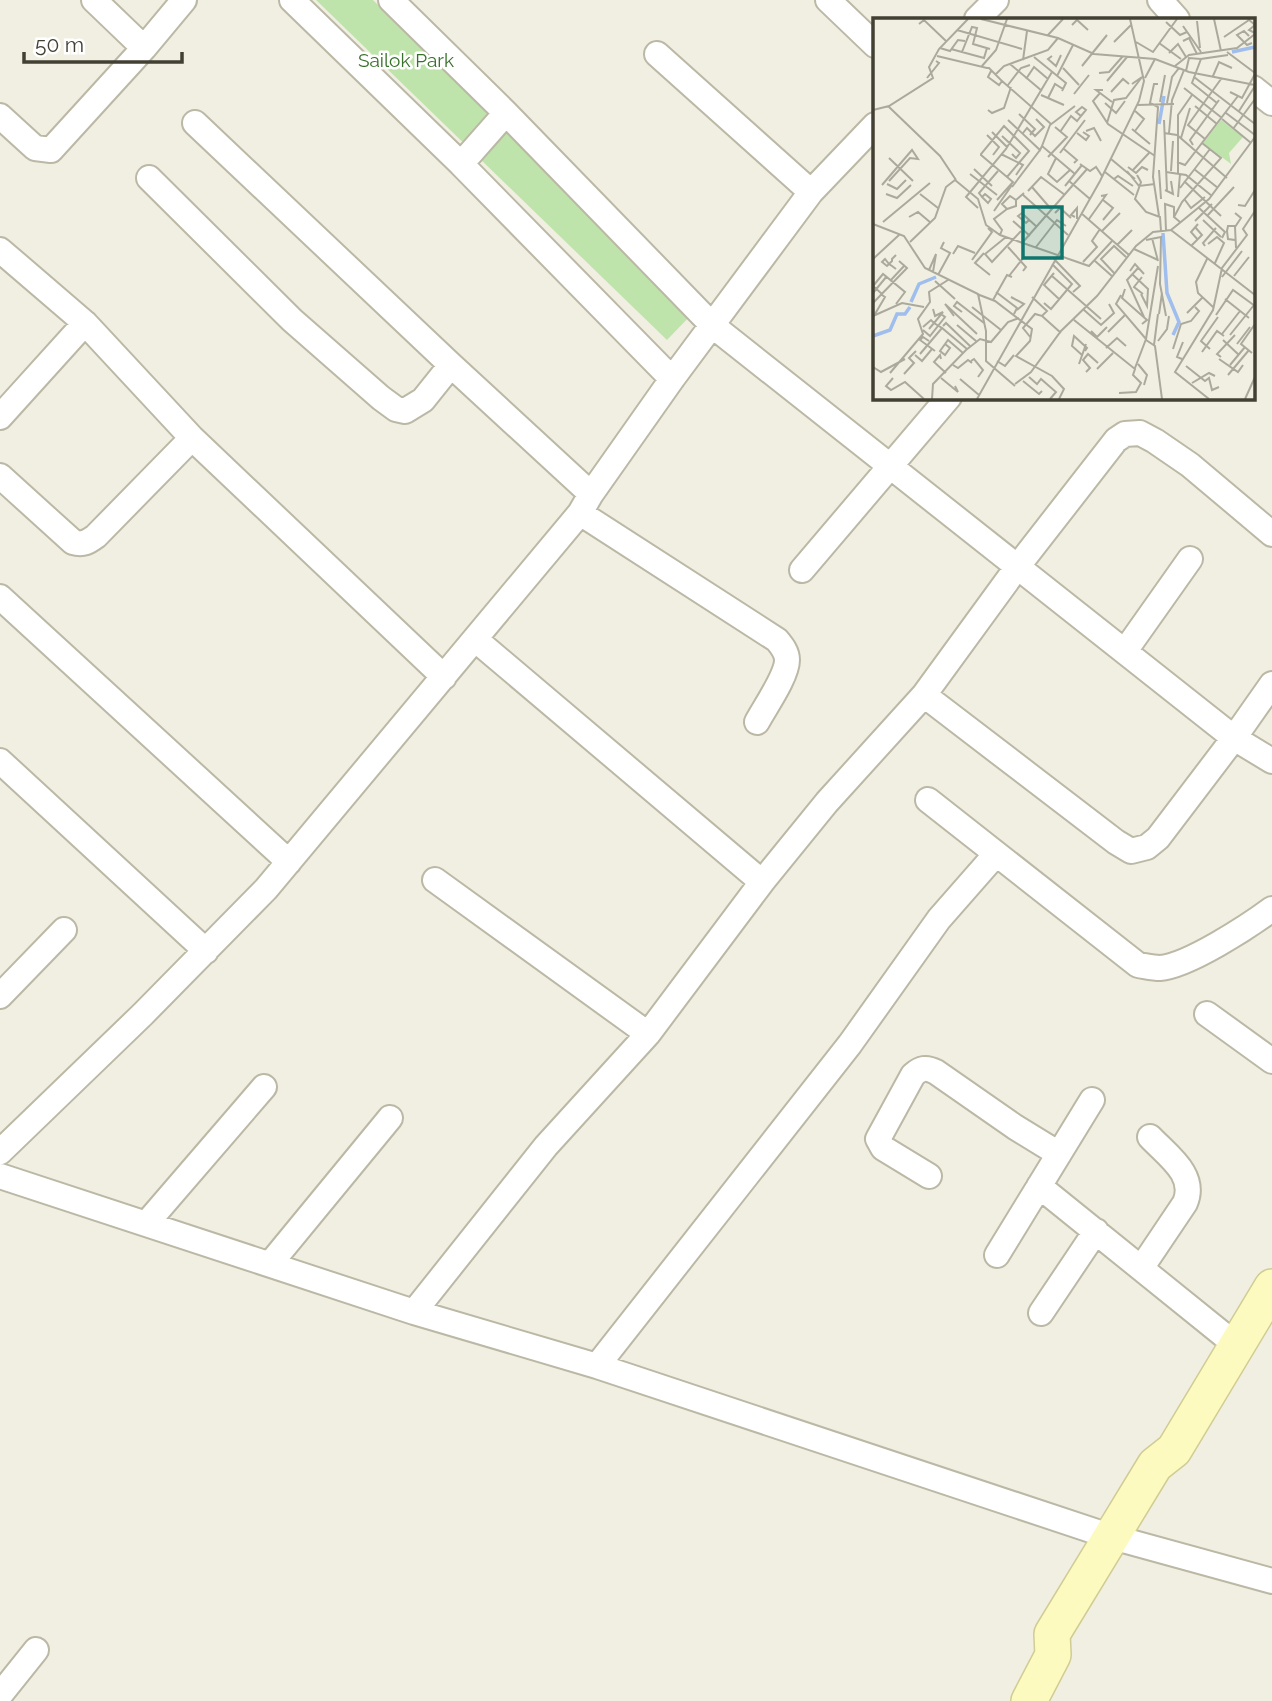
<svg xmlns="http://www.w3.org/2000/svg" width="1272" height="1701" font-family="Raleway,sans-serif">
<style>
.green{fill:#bfe4ab}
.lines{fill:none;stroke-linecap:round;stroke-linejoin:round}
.street-casing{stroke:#bbb8a5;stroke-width:28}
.secondary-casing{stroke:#d0cc93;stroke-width:38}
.street{stroke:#fff;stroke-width:24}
.secondary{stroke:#fdfac0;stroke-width:35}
.labels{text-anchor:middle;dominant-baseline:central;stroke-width:5;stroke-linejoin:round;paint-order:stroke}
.park-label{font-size:19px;fill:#367129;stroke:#fff}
.inset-river{fill:none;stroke:#9fbded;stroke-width:3.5}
.inset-road{fill:none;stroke:#aba99c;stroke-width:2}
.view{fill:#0f766e;fill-opacity:0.15;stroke:#0f766e;stroke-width:3.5}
.inset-edge{fill:none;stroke:#423f33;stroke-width:3.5}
</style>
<rect width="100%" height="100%" fill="#f1efe2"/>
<path class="green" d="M 316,0 L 373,0 L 693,313 L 667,340 Z"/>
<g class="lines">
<defs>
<path id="street" d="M 94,0 L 144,48
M 292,0 L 461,164 L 672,379
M 391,0 L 506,113 L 713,326 L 1234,738 L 1272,761
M 828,0 L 875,45
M 1160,0 L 1177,19
M 977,19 L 996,0
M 657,54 L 811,192
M 1253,88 L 1272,103
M 0,116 L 35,148 L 51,150 L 144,48 L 184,0
M 195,123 L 451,365 L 591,494
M 461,164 L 506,113
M 149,178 L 292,320 L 381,398 L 396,409 L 405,411 L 423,400 L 451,365
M 0,250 L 85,323 L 192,438 L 444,677
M 0,417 L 85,323
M 0,476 L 73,542 C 83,545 88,542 96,536 L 192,438
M 580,513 L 777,640 C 782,646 787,652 787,660 C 787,676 765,707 757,722
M 802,570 L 949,397
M 0,597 L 289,862
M 476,640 L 762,882
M 1125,651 L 1190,559
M 924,695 L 1116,842 L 1131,851 L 1147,847 L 1158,838 L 1234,738 L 1272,684
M 0,761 L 206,951
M 928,800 L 1138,965 C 1145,966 1153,968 1160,968 C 1188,966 1249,926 1272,909
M 435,880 L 648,1034
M 0,996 L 64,930
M 1207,1014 L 1272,1061
M 0,1152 L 143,1014 L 266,889 L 580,513 L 591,494 L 672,379 L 811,192 L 875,125
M 0,1176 L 414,1312 L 597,1366 L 1112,1537 L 1272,1581
M 929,1176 L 883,1148 L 878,1139 L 913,1075 C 921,1068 926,1067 936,1072 L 1015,1127 L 1059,1154
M 1039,1186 L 1236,1345
M 146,1224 L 264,1087
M 997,1255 L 1092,1100
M 270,1264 L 390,1118
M 1142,1267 L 1185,1203 C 1197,1175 1168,1156 1150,1137
M 414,1312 L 546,1146 L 648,1034 L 762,882 L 827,802 L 924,695 L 1018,566 L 1116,440 L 1125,434 L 1140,433 L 1155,441 L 1190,465 L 1272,534
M 1041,1313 L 1096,1231
M 597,1366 L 850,1044 L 939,919 L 996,854
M 0,1695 L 36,1650"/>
<path id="secondary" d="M 1029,1701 L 1053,1655 L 1052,1634 L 1155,1465 L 1174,1450 L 1272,1287"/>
</defs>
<use href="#street" class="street-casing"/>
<use href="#secondary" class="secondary-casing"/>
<use href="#street" class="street"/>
<use href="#secondary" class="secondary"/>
</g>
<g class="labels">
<g class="park-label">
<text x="406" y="60">Sailok Park</text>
</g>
</g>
<g transform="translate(873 18)">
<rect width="382" height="382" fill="#f1efe2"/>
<path d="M 348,102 L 370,119 L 356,135 L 358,146 L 330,125 Z" fill="#bfe4ab"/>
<path class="inset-river" d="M 359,34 L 382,29M 286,106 L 291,78M 290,215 L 294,275 L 306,304 L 300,317M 38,284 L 46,266 L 63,259M 0,318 L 17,312 L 24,296 L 32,296 L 37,289"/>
<path class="inset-road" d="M 108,1 L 185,20 L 221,36 L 282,41 L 316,54 L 382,67M 341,1 L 348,33M 375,1 L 382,7 L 376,12 L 382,15M 324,3 L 327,30M 293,4 L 307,17 L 314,14M 46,6 L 51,2 L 73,23M 199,7 L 204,2 L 215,12M 310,8 L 328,34M 84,12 L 149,31M 175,17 L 190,1M 376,18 L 371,13 L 364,17 L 374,27 L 379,25M 351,19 L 376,2M 310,23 L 316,20 L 324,36M 241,24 L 258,7M 263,24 L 280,34 L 304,1M 286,25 L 308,41M 67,30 L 77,33 L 85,22 L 92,23M 78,31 L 111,40 L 114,30M 89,34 L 99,9 L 104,10 L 100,26 L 117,31M 354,34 L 382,55M 296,35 L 305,26 L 313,39M 64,38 L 114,50 L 116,50 L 129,63 L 126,67 L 115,59 L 118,53M 179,38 L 175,41 L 183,48 L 188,37M 161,39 L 193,65 L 189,73M 150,42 L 154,13M 137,46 L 169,73M 109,48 L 123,32 L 134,1M 209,48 L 234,17M 302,48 L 316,37 L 364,30 L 382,16M 190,50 L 206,67M 313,53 L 316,40 L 328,41M 226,55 L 236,54 L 250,38M 122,57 L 131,48 L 175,32 L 185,20M 184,58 L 200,27M 340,58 L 346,44 L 359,50M 321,59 L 382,106M 54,60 L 66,45 L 63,43M 272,60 L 282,41M 153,61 L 161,49 L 175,61M 129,63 L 178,106M 234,63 L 254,39M 285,66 L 281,66 L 277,85 L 285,89 L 280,159 L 286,198M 135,67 L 148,50 L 157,47M 311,70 L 349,100M 230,72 L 223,72 L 239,84M 238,74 L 250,61 L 256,66M 357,74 L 369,80 L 382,56M 227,75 L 220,83 L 235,106 L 282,138M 201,76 L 216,57M 168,77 L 191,87M 175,80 L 182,66 L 190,71M 287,84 L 292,57M 232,85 L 243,95 L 252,83M 294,85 L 299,59 L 306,50M 344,85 L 319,65 L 328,41 L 355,37M 264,87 L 301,86M 15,88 L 67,138 L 83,162M 322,88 L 344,106M 0,92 L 16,88 L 60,60 L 56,49 L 66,31 L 95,1M 115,92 L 119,95 L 131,90 L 138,69M 261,92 L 271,101 L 262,113M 366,93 L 382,68M 353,95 L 382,117M 146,96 L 162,111 L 157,117M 349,101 L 378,125M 135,102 L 167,132 L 169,128 L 202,156M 291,102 L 294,173M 234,105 L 241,82 L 253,80 L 269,59 L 259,66M 259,111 L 277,126M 360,111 L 382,81M 213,113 L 221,110 L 228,123M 119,114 L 134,129M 187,114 L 198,98 L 204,103 L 208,98 L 203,94 L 209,89 L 213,92 L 208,98M 150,115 L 154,110 L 162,118 L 171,109 L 163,101M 204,115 L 213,122 L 216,118 L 210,114M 291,115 L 304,117 L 354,160M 296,115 L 299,82 L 311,52M 114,117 L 126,129 L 120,137M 129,118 L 147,135 L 143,140 L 139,136M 308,120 L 317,90M 332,121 L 315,107 L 348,61M 320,127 L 317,122 L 346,82M 169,128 L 177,107 L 202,88M 191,131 L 204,142 L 201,145M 187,135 L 212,102M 128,136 L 150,147 L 143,157M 175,139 L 194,119 L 182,109M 16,140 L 40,163M 183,140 L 175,156 L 184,164 L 197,152M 238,141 L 262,161M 304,144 L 312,147 L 365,78M 207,146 L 217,153 L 223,149 L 229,158M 255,149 L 263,155 L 269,149 L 275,152M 101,151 L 119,168M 321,151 L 345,170M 260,152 L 276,135M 286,152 L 288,181M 254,153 L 266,168 L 282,166M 298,153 L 300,123M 232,154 L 261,177M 293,154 L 313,157 L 339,178M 305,155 L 305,97 L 319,77M 97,156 L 124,177M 264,157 L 268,164 L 262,181 L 273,194 L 287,199 L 288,213M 241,161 L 245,158 L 260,168M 196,163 L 217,181M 311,163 L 348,198M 14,166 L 24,171 L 33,162M 9,167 L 39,132 L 45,141 L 37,140 L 16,163M 192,168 L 209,147M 139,169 L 167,132M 159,169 L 178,191M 307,170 L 337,131M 292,172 L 300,176 L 298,163M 155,173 L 168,159 L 192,177M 13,176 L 24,180 L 38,167M 47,176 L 65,190M 112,176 L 118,181 L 115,185 L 109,179 ZM 149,176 L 195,217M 109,179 L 106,175 L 125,153M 305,179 L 307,156M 124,182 L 140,164 L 108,137 L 108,136 L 131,108 L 156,133 L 134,159M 143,182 L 143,188 L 134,191 L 129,186 L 137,178 L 143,182 L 151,175M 312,182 L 318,190 L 332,179M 365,187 L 372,188 L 382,172M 105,190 L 93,179 L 133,131 L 179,54M 326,190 L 352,214 L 349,220M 121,193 L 139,167M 182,195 L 187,190 L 198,200M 208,195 L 256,237M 362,195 L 368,200 L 362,209 L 363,230M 334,198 L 361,169M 36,199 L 45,194 L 58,205M 202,199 L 198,197 L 204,190 L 204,201M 216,201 L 233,177 L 228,178M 156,202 L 153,205 L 145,198 L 149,195 L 153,199 L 164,209M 230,202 L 240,190 L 230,182M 330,202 L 348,219M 140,203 L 157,218M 322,203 L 339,186M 10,204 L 57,165M 307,204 L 301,199 L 309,184 L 348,140 L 329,125M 0,206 L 31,218 L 52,250 L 105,276 L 113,313 L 113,343 L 142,368M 298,212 L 382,277M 229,213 L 247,195M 293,213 L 292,186 L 301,189 L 301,199M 127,217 L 129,212 L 121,201 L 134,191M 133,219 L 112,236 L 119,244 L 148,213M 279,220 L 285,243M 273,222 L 288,219 L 287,266 L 293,298M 325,222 L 318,214 L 325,206M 362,222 L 355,221 L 354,213 L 355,208 L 363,208M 37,224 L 62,200 L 73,169 L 82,162 L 105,181 L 113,207 L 127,217 L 216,248 L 240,222M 150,224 L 214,151M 335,226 L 344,219 L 351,225 L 342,245M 244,227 L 259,212M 318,228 L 329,217 L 322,209M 332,228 L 330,225 L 343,210M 135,229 L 153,249 L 150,253M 163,229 L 184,202 L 193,208M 261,231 L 285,242M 111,235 L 102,245 L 117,257M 80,236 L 85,228 L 102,235M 0,241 L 26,217M 181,241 L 207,268 L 200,274M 334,241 L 323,264 L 325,275 L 340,289M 99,242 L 119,214 L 115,210M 222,243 L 240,259M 210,244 L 224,229 L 219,223 L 227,211M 266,249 L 254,262 L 271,299M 23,251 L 19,248 L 16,246 L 12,241 L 9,244 L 14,248 L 19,243 L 19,241 L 23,237M 56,252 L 63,236 L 60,254M 257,253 L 262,246 L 271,256M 181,255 L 171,267 L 186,281M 242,256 L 228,241 L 241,228 L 253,239M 259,256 L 275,271 L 274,288 L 268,276M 65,257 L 77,235 L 68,230 L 71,224M 136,258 L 151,239M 179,258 L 228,301M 361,258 L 376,239M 269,259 L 261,269 L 270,276M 349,259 L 369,233M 17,263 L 32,247M 62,263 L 82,281M 252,271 L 249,280 L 274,302 L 269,306M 123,274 L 144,290 L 141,296M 0,275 L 14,258M 9,276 L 0,268 L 10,256 L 32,274 L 23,286M 104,276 L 122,283 L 159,311 L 157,323 L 143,338 L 179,358 L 191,371 L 186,381M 248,277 L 243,286 L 273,321 L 262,350M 138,279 L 151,286 L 144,292M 352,281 L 376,300M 120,282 L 134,257 L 139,259M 0,285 L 34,250 L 26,243M 171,285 L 178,291 L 199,266 L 179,246M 99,289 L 128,312M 60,291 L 62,298 L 70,294 L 61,305 L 69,310M 211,292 L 228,307 L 241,295 L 236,286M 89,294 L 81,288 L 84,284 L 111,305M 314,295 L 330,279M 2,296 L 12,279 L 9,277M 286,296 L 289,275M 343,297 L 360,272 L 382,288M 0,298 L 29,285 L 51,289M 81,298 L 72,286 L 104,316M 169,298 L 188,315M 201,302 L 262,351 L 260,357 L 268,365 L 263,374 L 246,375M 84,307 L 103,323M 70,308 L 73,305 L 97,328M 50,309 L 58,302 L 61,305 L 56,311M 50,312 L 57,318 L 72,299 L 68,296M 218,313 L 224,319 L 234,309M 235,314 L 253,296M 349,316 L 367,293M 357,317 L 381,287M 158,320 L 150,310 L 162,296 L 169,298 L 174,293 L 159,279M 273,321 L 285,248M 273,322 L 282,328 L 289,381M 350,322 L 366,337M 56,323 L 50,319 L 47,322 L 62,333M 285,323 L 294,311 L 296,298M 72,326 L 77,330 L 72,337 L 67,333 L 75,322 L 90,335M 364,326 L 377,309M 281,327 L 285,296M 233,330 L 244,320 L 253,328M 300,331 L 308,306 L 318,303 L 326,293 L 322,289M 337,331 L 328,323 L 345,299M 329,334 L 344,313 L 351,318M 379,335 L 368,326 L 382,306M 47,336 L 69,310 L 94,331M 42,337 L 49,343 L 59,331M 209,337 L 199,328 L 201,318 L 214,330 L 212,333M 348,339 L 344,336 L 362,317M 68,341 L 67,337 L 61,344 L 73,355M 309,341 L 304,339 L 310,324M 346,341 L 365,354 L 370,347M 98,343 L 101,341 L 110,352 L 105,359M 124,343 L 132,348 L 141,337M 206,346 L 213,326M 265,346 L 274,357 L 271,367M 80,347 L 85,350 L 95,342 L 99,345M 357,347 L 372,329M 313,348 L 332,363 L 336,360 L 339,372 L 346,369M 0,349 L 8,354 L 32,341M 224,351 L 240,335M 213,354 L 217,350 L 210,342 L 215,336 L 225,345M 17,355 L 50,316 L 45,301 L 57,284 L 56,274 L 75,262M 31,356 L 41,345 L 36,340 L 43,333M 355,357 L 376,332M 156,359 L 164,366 L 168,361 L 183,374 L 177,381M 20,360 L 13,368 L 18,372 L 32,364 L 51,381M 68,360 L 85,374 L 82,368M 87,361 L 106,377M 150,363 L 166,376 L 169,373M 319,365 L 336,355 L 342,358M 142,366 L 158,354 L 188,313 L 224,278 L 263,228 L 280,214 L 298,212 L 336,181 L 382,119M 59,381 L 60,366 L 93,332 L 107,321 L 118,324 L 135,304 L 146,300M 104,381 L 227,163 L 266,83 L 271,63 L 257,1M 336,381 L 302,354 L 340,292 L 349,250 L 374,217 L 370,211 L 382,193M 372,381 L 382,359"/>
<path class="view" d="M 150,189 L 189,189 L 189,240 L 150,240 Z"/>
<rect width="382" height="382" class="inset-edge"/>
</g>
<path d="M24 52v10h158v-10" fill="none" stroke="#423f33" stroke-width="3.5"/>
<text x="35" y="52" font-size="21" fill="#423f33" stroke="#ffffff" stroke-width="5" paint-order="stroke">50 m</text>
</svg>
